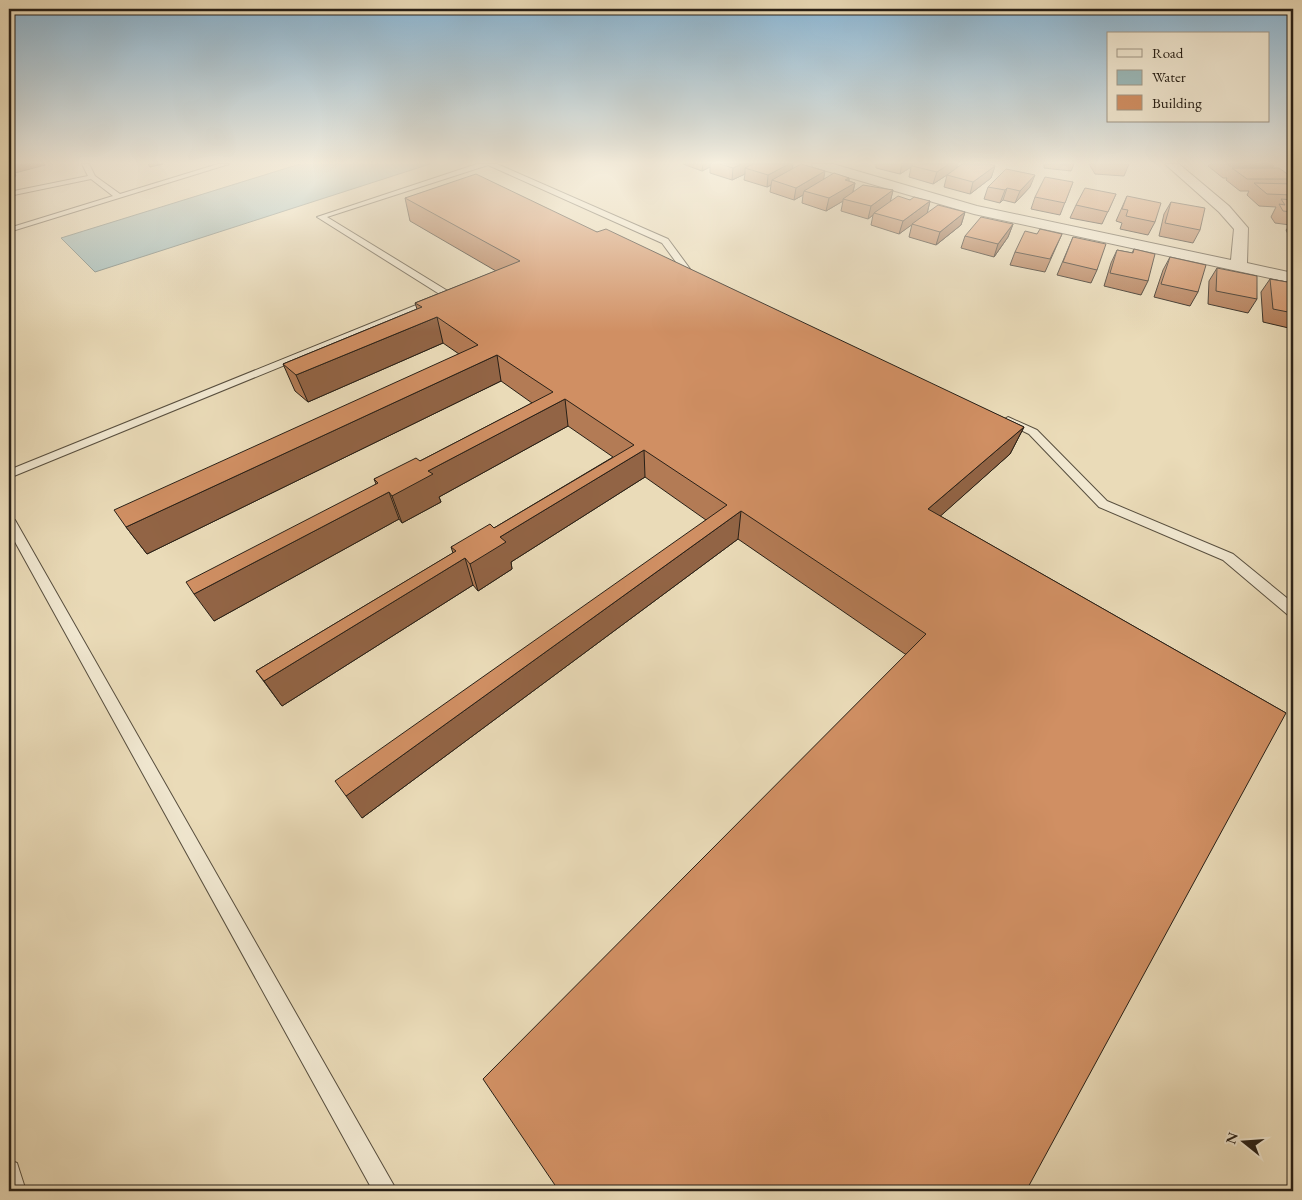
<svg xmlns="http://www.w3.org/2000/svg" width="1302" height="1200" font-family="'EB Garamond',serif">
<style>
.water{fill:#9bb9b9;stroke:#6d7c78}
.lines{fill:none;stroke-linecap:round;stroke-linejoin:round}
.service-casing{stroke:#584f3f;stroke-width:2}
.minor-casing{stroke:#584f3f;stroke-width:2}
.service{fill:#f1e8d1;fill-rule:evenodd}
.minor{fill:#f1e8d1;fill-rule:evenodd}
.wall{fill:#b37b55;stroke:#282017}
.shaded-wall{fill:#926445;stroke:#282017}
.building{fill:#d08f63;stroke:#282017}
</style>
<rect width="100%" height="100%" fill="#eadbb8"/>
<filter id="stains"><feTurbulence type="fractalNoise" baseFrequency=".004" numOctaves="4"/><feColorMatrix values="0 0 0 0 .2 0 0 0 0 .09 0 0 0 0 .02 0 0 0 .5 -.17"/></filter>
<radialGradient id="worn" r=".72"><stop offset=".6" stop-color="#630" stop-opacity="0"/><stop offset="1" stop-color="#630" stop-opacity=".3"/></radialGradient>
<path class="water" d="M 300,164 L 430,164 L 95,272 L 61,238 Z"/>
<g class="lines">
<defs>
<path id="service" d="M 82,164 L 89,164 L 95,176 L 120,194 L 218,164 L 229,164 L 9,232 L 9,228 L 113,196 L 91,179 L 9,196 L 9,192 L 88,176 Z
M 477,164 L 497,164 L 668,239 L 693,273 L 699,278 L 695,281 L 687,277 L 662,243 L 488,165 L 327,217 L 451,293 L 451,297 L 9,478 L 9,470 L 441,295 L 317,217 Z
M 1008,417 L 1037,430 L 1107,501 L 1233,554 L 1293,603 L 1293,616 L 1288,615 L 1223,560 L 1099,507 L 1029,434 L 1004,422 L 1003,420 Z
M 9,516 L 15,520 L 397,1191 L 373,1191 L 9,531 Z
M 9,1160 L 17,1163 L 26,1191 L 9,1191 Z"/>
<path id="minor" d="M 812,164 L 833,164 L 977,206 L 1231,260 L 1234,229 L 1219,212 L 1165,164 L 1179,164 L 1229,206 L 1248,228 L 1247,263 L 1293,273 L 1293,283 L 974,214 L 813,167 Z"/>
</defs>
<use href="#service" class="service-casing"/>
<use href="#minor" class="minor-casing"/>
<use href="#service" class="service"/>
<use href="#minor" class="minor"/>
</g>
<path class="wall" d="M 683,164 L 793,164 L 792,169 L 824,179 L 849,178 L 849,181 L 855,183 L 853,192 L 893,190 L 890,202 L 910,200 L 930,201 L 927,213 L 965,212 L 961,225 L 936,245 L 909,237 L 912,224 L 899,234 L 871,225 L 873,215 L 868,219 L 841,211 L 843,201 L 826,211 L 802,203 L 803,195 L 794,200 L 770,192 L 771,185 L 767,187 L 744,180 L 745,174 L 732,180 L 710,173 L 710,167 L 702,171 Z
M 876,164 L 958,164 L 956,169 L 995,166 L 991,178 L 970,194 L 944,187 L 947,175 L 953,171 L 933,184 L 909,177 L 911,167 L 900,174 L 876,168 Z
M 1044,164 L 1074,164 L 1071,171 L 1044,168 Z
M 1089,164 L 1129,164 L 1124,176 L 1095,174 Z
M 1210,164 L 1272,164 L 1274,166 L 1272,168 L 1293,178 L 1293,182 L 1292,184 L 1293,184 L 1293,244 L 1286,230 L 1290,225 L 1275,223 L 1271,217 L 1276,207 L 1259,206 L 1247,195 L 1249,191 L 1240,191 L 1226,180 L 1227,178 L 1223,178 L 1208,166 Z
M 1073,182 L 1060,215 L 1031,209 L 1035,197 Z
M 988,187 L 1030,187 L 1015,203 L 1003,200 L 1000,203 L 984,199 Z
M 1116,194 L 1102,224 L 1070,218 L 1076,205 Z
M 1127,196 L 1155,222 L 1148,235 L 1120,229 L 1122,223 L 1116,221 Z
M 405,198 L 597,232 L 1024,427 L 1010,454 L 940,516 L 1286,713 L 905,654 L 738,539 L 362,818 L 706,520 L 645,477 L 511,562 L 512,569 L 478,591 L 473,585 L 282,706 L 256,671 L 453,553 L 451,547 L 494,528 L 613,457 L 568,426 L 439,497 L 441,502 L 402,523 L 399,519 L 214,621 L 376,484 L 374,479 L 420,461 L 532,403 L 501,381 L 147,554 L 126,527 L 459,354 L 443,343 L 308,402 L 295,391 L 283,364 L 417,309 L 415,303 L 496,271 L 410,221 Z
M 1171,202 L 1200,230 L 1193,243 L 1159,236 L 1164,214 Z
M 1013,224 L 1008,237 L 994,257 L 961,248 L 965,236 Z
M 1037,234 L 1062,234 L 1045,272 L 1010,265 L 1015,252 Z
M 1073,237 L 1097,270 L 1091,283 L 1057,275 Z
M 1134,249 L 1148,281 L 1141,295 L 1104,286 L 1111,263 L 1117,250 L 1132,253 Z
M 1170,257 L 1198,292 L 1190,306 L 1154,297 L 1163,270 Z
M 1217,268 L 1257,299 L 1248,313 L 1208,304 L 1209,281 Z
M 1270,279 L 1293,283 L 1293,329 L 1263,322 L 1261,292 Z"/>
<path class="shaded-wall" d="M 9,164 L 44,164 L 45,165 L 15,173 L 16,176 L 9,177 Z
M 148,164 L 163,164 L 150,167 Z
M 703,164 L 711,164 L 710,167 L 702,171 Z
M 741,164 L 763,164 L 745,168 L 745,174 L 732,180 L 733,168 Z
M 789,164 L 793,164 L 792,174 L 772,180 L 771,185 L 767,187 L 768,175 Z
M 902,164 L 915,164 L 912,166 L 911,167 L 900,174 Z
M 949,164 L 958,164 L 956,169 L 933,184 L 937,172 Z
M 995,166 L 991,178 L 970,194 L 973,182 Z
M 825,171 L 823,183 L 804,191 L 803,195 L 794,200 L 796,188 Z
M 1035,175 L 1030,187 L 1015,203 L 1020,191 Z
M 849,178 L 848,187 L 855,183 L 852,195 L 843,199 L 843,201 L 826,211 L 829,198 L 845,180 Z
M 1007,188 L 1003,200 L 1000,203 L 1005,190 Z
M 893,190 L 890,203 L 874,213 L 873,215 L 868,219 L 871,206 Z
M 930,201 L 927,214 L 899,234 L 903,221 Z
M 965,212 L 961,225 L 936,245 L 940,232 Z
M 1013,224 L 1008,237 L 994,257 L 998,244 Z
M 437,317 L 443,343 L 308,402 L 296,375 Z
M 497,355 L 501,381 L 147,554 L 126,527 Z
M 565,399 L 568,426 L 439,497 L 441,502 L 402,523 L 392,496 L 428,471 Z
M 1024,427 L 1010,454 L 917,537 L 928,509 Z
M 644,450 L 645,477 L 511,562 L 512,569 L 478,591 L 470,564 L 500,537 Z
M 389,492 L 399,519 L 214,621 L 194,594 Z
M 741,511 L 738,539 L 362,818 L 346,796 Z
M 465,558 L 473,585 L 282,706 L 264,681 Z"/>
<path class="building" d="M 720,164 L 741,164 L 733,168 Z
M 753,164 L 789,164 L 768,175 L 745,168 Z
M 801,164 L 825,171 L 796,188 L 772,180 Z
M 913,164 L 949,164 L 937,172 L 912,166 Z
M 962,164 L 990,164 L 995,166 L 973,182 L 947,175 Z
M 1228,164 L 1272,164 L 1274,166 L 1229,166 Z
M 1232,168 L 1279,168 L 1293,178 L 1293,179 L 1247,179 Z
M 1006,169 L 1035,175 L 1020,191 L 1007,188 L 1005,190 L 988,187 Z
M 834,173 L 849,178 L 845,180 L 855,183 L 829,198 L 804,191 Z
M 476,174 L 597,232 L 606,229 L 1024,427 L 928,509 L 1286,713 L 1026,1191 L 559,1191 L 483,1079 L 926,634 L 741,511 L 346,796 L 335,781 L 727,505 L 644,450 L 500,537 L 506,542 L 470,564 L 465,558 L 264,681 L 256,671 L 456,551 L 451,547 L 490,524 L 494,528 L 634,445 L 565,399 L 428,471 L 433,474 L 392,496 L 389,492 L 194,594 L 186,582 L 378,483 L 374,479 L 416,458 L 420,461 L 553,392 L 497,355 L 126,527 L 114,510 L 478,345 L 437,317 L 296,375 L 283,364 L 422,307 L 415,303 L 520,261 L 405,198 Z
M 1045,177 L 1073,182 L 1065,203 L 1035,197 Z
M 1254,183 L 1293,184 L 1293,195 L 1267,194 Z
M 863,185 L 893,190 L 871,206 L 843,199 Z
M 1085,188 L 1116,194 L 1108,212 L 1076,205 Z
M 898,196 L 910,200 L 914,197 L 930,201 L 903,221 L 874,213 Z
M 1127,196 L 1161,203 L 1155,222 L 1126,216 L 1128,210 L 1122,209 Z
M 1281,199 L 1293,200 L 1293,212 L 1283,211 L 1279,204 L 1285,205 Z
M 1171,202 L 1205,208 L 1200,230 L 1165,223 Z
M 938,205 L 965,212 L 940,232 L 912,224 Z
M 981,217 L 1013,224 L 998,244 L 965,236 Z
M 1040,229 L 1062,234 L 1050,259 L 1015,252 L 1025,231 L 1037,234 Z
M 1073,237 L 1106,244 L 1097,270 L 1063,262 Z
M 1134,249 L 1155,254 L 1148,281 L 1110,273 L 1117,250 L 1133,253 Z
M 1170,257 L 1206,265 L 1198,292 L 1161,284 Z
M 1217,268 L 1257,276 L 1257,299 L 1216,291 Z
M 1270,279 L 1293,283 L 1293,313 L 1273,309 Z"/>
<linearGradient id="sky" x2="0" y2="1"><stop stop-color="#89b6d5"/><stop offset="0.49" stop-color="#f6efdf"/><stop offset="1" stop-color="#f6efdf" stop-opacity="0"/></linearGradient>
<rect width="1302" height="332" fill="url(#sky)"/>
<rect width="1302" height="1200" fill="none" stroke="#eadbb8" stroke-width="30"/>
<rect x="10" y="10" width="1282" height="1180" fill="none" stroke="#282017" stroke-width="2.5"/>
<rect x="15" y="15" width="1272" height="1170" fill="none" stroke="#282017"/>
<rect x="1107" y="32" width="162" height="90" fill="#f1e8d1" stroke="#a19887"/>
<rect x="1117" y="49" width="25" height="8" fill="#f1e8d1" stroke="#a19887"/>
<text x="1152" y="58" font-size="15" fill="#282017">Road</text>
<rect x="1117" y="70" width="25" height="15" fill="#9bb9b9" stroke="#a19887"/>
<text x="1152" y="82" font-size="15" fill="#282017">Water</text>
<rect x="1117" y="95" width="25" height="15" fill="#d08f63" stroke="#a19887"/>
<text x="1152" y="108" font-size="15" fill="#282017">Building</text>
<g transform="translate(1244 1142) rotate(287)" stroke="#f1e8d1" stroke-width="4" paint-order="stroke">
<path d="M0-4L9 19L0 12L-9 19Z" fill="#282017"/>
<text y="-8" font-size="14" font-weight="bold" text-anchor="middle" fill="#282017">N</text>
</g>
<rect width="100%" height="100%" filter="url(#stains)"/>
<rect width="100%" height="100%" fill="url(#worn)"/>
</svg>
